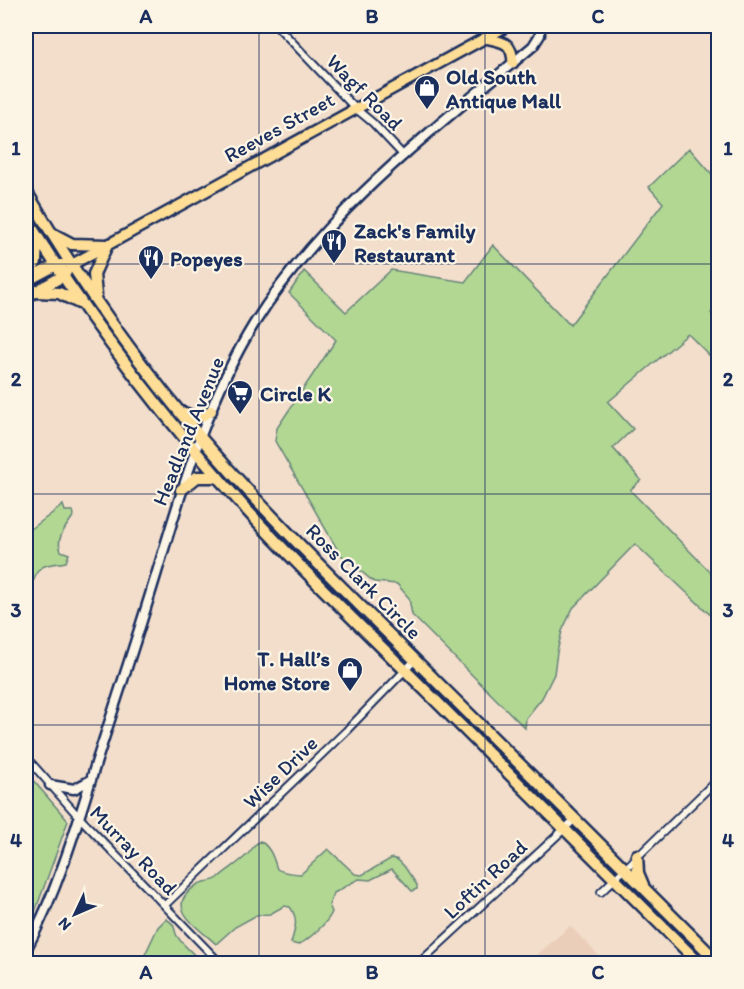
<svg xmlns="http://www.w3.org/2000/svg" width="744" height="989" font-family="Itim,sans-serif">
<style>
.built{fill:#ebceb9}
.green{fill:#b1d793;stroke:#668378;stroke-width:1.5}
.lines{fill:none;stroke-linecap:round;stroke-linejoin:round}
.minor-casing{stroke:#1b2f5e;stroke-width:10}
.secondary-casing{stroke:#1b2f5e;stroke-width:13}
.primary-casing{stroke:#1b2f5e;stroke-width:14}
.trunk-casing{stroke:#1b2f5e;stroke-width:15}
.minor{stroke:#fcf5e5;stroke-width:6}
.secondary{stroke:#fcf5e5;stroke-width:8}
.primary{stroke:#fedd96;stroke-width:9}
.trunk{stroke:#fedd96;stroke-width:10}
.grid{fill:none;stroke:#1b2f5e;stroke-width:1.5;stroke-opacity:0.55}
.labels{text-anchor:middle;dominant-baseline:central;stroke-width:4.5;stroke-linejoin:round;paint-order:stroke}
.poi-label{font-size:21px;font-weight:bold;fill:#1b2f5e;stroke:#fcf5e5;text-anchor:start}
.street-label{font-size:21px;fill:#1b2f5e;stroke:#fcf5e5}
.neatline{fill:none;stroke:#1b2f5e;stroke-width:2}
.grid-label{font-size:20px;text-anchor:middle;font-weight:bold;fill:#1b2f5e}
</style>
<rect width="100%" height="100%" fill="#f2decb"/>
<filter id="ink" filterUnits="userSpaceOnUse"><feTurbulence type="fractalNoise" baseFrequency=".0167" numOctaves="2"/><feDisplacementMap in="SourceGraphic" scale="12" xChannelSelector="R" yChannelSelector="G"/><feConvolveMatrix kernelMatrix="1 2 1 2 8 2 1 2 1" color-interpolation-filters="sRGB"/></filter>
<g filter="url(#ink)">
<path class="built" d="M 570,926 L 606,963 L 528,963 Z"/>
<path class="green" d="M 689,148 L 718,181 L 718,307 L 711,313 L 718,321 L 718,364 L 688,334 L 608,402 L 633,429 L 613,448 L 641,480 L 630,490 L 718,580 L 718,622 L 635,544 L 573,608 L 562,631 L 557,652 L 554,674 L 542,698 L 526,718 L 525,728 L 412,615 L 409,598 L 397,584 L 374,582 L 340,554 L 275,441 L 277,428 L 336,340 L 289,293 L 304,271 L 346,312 L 391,270 L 465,282 L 493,245 L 570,325 L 663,203 L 649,187 Z
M 63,505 L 65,511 L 73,511 L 74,515 C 67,526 55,538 61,551 L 69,554 L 66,562 C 52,565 38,562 34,580 L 26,583 L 26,533 Z
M 26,772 L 68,821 L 36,909 L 26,934 Z
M 260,841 C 271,848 273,857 277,869 C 281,872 295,874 301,874 L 328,849 L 355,874 L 362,875 L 392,858 L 398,860 L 404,866 L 417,885 L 417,889 L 412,891 L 392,869 L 370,880 L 359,879 L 353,882 L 334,893 L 329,905 L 332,912 C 328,923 308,940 298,945 L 291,943 C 295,929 299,919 290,907 L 284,906 L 270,914 L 257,915 L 235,927 L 216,944 C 197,926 162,907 197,885 C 203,880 211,883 218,878 C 227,870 239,863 248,854 C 253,849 253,845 260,841 Z
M 166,919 C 174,923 174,927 176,934 C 179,942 197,957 203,963 L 141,963 L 158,927 Z"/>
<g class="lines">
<defs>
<path id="minor" d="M 277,26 L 355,108 L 373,123 L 404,156
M 26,757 L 79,817 L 221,964
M 601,892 L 718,779
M 165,905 L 346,731 L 415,660
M 418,964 L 575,819"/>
<path id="secondary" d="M 50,785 L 74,789 L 91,780
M 26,950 C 58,890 77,825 97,760 C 117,698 138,635 157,572 C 183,487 207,400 254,324 C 324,212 433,130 533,46 L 540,35 L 540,26"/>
<path id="primary" d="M 485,38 C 504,42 512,42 513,63
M 71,265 L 507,26"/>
<path id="trunk" d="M 26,191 C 77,278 136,361 201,438 C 275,524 357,602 437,682 C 531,775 625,869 718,962
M 26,218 C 89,321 164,418 245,508 C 303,572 366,631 427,692 C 518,782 609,873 700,964
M 53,234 L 72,244 L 107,245 L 94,274 L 96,295
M 26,277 L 36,262 L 37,239
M 26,281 L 56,265 L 62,265
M 37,292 L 59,293 L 79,303
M 26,297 L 63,276 L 66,272
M 184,413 L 197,418 L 211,411
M 181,490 L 197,477 L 218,477
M 637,855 L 638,873 L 643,885"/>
</defs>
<use href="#minor" class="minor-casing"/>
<use href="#secondary" class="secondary-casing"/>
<use href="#primary" class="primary-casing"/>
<use href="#trunk" class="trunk-casing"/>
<use href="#minor" class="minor"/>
<use href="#secondary" class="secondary"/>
<use href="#primary" class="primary"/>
<use href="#trunk" class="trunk"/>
</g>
</g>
<path class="grid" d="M 259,26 L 259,964M 485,26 L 485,964M 26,264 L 718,264M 26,494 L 718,494M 26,725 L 718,725"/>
<defs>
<symbol id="shop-pin" viewBox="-11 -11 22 30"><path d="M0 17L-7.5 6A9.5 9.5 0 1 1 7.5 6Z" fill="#1b2f5e" stroke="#fcf5e5"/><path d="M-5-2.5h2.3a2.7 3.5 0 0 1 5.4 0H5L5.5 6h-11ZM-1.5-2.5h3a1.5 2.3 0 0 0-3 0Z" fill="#fff"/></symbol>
<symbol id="restaurant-pin" viewBox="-11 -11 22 30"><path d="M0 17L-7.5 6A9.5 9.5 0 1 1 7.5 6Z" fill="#1b2f5e" stroke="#fcf5e5"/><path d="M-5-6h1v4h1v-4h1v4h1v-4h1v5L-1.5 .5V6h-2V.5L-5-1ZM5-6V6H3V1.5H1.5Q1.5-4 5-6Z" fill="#fff"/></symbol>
<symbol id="supermarket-pin" viewBox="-11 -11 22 30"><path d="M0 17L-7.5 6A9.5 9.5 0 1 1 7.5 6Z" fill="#1b2f5e" stroke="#fcf5e5"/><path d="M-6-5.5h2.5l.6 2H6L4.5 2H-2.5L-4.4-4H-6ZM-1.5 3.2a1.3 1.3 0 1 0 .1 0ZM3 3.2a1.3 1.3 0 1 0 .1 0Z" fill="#fff"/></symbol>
</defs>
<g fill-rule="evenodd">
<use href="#shop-pin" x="412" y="73" width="30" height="40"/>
<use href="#restaurant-pin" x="319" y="227" width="30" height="40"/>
<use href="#restaurant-pin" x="136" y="243" width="30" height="40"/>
<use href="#supermarket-pin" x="225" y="378" width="30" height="40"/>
<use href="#shop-pin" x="335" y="655" width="30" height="40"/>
</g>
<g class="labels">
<g class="poi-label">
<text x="446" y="76">Old South<tspan x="446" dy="24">Antique Mall</tspan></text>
<text x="354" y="230">Zack's Family<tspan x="354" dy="24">Restaurant</tspan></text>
<text x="170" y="258">Popeyes</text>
<text x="260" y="393">Circle K</text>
<text x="330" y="658" text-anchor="end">T. Hall’s<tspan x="330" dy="24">Home Store</tspan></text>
</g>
<g class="street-label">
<text transform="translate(365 92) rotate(45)">Wagf Road</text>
<text transform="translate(279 127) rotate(-29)">Reeves Street</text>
<text transform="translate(188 431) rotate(-68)">Headland Avenue</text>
<text transform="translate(364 581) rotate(45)">Ross Clark Circle</text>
<text transform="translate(280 772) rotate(-44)">Wise Drive</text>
<text transform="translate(134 850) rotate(46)">Murray Road</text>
<text transform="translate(485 879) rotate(-43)">Loftin Road</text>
</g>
</g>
<rect width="744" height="989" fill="none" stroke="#fcf5e5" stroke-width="66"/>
<g transform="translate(75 914) rotate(226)" stroke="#fcf5e5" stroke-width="4.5" paint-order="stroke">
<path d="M0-4.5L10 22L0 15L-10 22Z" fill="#1b2f5e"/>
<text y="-9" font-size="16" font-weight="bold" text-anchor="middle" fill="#1b2f5e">N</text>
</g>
<rect x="33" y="33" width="678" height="923" class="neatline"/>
<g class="grid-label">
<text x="146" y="23">A</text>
<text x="372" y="23">B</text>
<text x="598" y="23">C</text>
<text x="16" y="155">1</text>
<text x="728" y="155">1</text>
<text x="16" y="386">2</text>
<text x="728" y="386">2</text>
<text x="16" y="617">3</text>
<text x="728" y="617">3</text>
<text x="16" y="847">4</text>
<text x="728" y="847">4</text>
<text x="146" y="979">A</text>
<text x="372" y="979">B</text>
<text x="598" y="979">C</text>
</g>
</svg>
